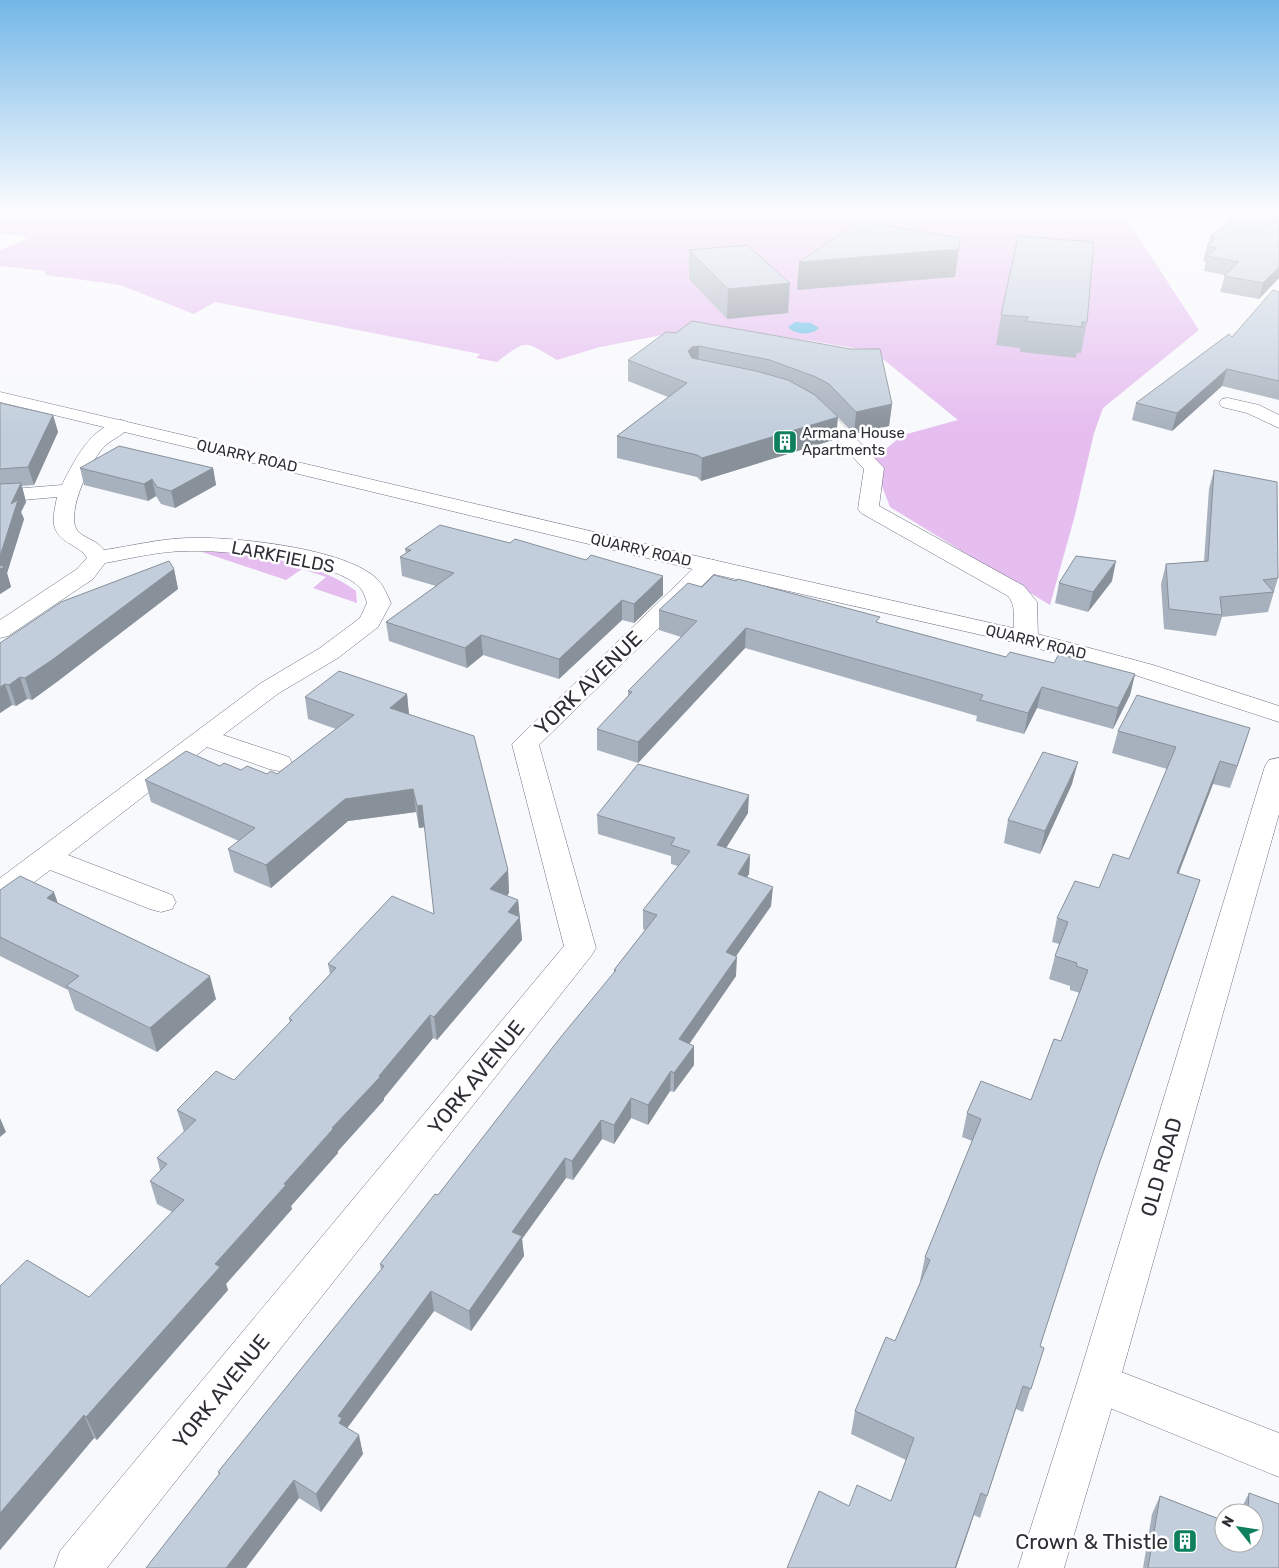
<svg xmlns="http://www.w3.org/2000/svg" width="1279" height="1568" font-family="Rubik,sans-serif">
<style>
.green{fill:#e5bdef}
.water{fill:#65bce6}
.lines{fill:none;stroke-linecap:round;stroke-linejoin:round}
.minor-casing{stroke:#6d7180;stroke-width:1}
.tertiary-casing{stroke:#6d7180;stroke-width:1}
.minor{fill:#fff;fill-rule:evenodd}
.tertiary{fill:#fff;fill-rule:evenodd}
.wall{fill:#a7b1bd}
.shaded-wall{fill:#88909a}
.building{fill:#c2cedc;stroke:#88909a}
.labels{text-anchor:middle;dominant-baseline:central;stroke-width:5;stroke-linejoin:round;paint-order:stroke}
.far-poi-label{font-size:15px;fill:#2d2f35;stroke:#fff;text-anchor:start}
.far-street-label{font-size:15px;fill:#2d2f35;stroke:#fff}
.street-label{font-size:18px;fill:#2d2f35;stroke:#fff}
.near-street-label{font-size:21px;fill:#2d2f35;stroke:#fff}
.near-poi-label{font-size:21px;fill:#2d2f35;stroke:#fff;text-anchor:end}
</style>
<rect width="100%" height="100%" fill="#f8f9fc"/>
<path class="green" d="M 0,210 L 1121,210 L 1199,330 L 1103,408 L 1094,433 L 1075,515 L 1050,605 L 890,507 L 872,460 L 903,435 L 958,420 L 873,351 L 812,341 L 712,327 L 683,331 L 600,347 L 557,360 C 523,341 529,338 497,362 L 476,358 L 480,354 L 215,302 L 194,314 L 120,285 L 46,275 L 45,271 L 0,266 L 0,250 L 27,239 L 21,235 L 0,234 Z
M 217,551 C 263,556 318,562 356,591 L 357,603 L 313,588 L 326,577 L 302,569 L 286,580 L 202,552 Z"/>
<path class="water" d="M 795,322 L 811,323 L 819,328 C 811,336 795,335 788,327 Z"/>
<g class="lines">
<defs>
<path id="minor" d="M 1228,398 L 1259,405 L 1279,415 L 1279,428 L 1247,413 L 1222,407 L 1219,403 L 1222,399 Z
M 808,399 L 826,407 L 884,468 L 879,506 L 1024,586 L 1037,602 L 1038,638 L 1034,643 L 1026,645 L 1018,643 C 1008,629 1020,610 1008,596 L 861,513 L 858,509 L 864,469 L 814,415 L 799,404 L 802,400 Z
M 121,420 L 128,422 L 130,426 C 124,435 114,438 106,445 C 92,457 65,513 77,530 C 84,539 96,539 104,550 C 131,546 159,539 187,538 C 230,536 348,548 378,580 C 384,586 387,595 391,603 L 378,627 L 338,658 L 279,693 L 223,735 L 289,757 L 292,763 L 289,769 L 279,771 L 269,769 L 207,747 L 68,855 L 172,895 L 176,902 L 172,909 L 161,912 L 150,909 L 50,870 L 11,900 L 0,903 L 0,878 L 261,683 L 320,648 L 360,618 L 367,603 C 366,599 364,593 361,589 C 338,560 225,550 188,551 C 160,551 133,558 105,563 L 93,579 L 8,636 L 0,638 L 0,620 L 77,569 L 87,558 C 83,551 78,549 72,545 C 48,532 53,519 57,497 L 0,502 L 0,490 L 62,485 C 75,459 90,428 121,420 Z
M 709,559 L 717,561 L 720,566 L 717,571 L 539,745 L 596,948 L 591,956 L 107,1568 L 54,1568 L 60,1551 L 564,946 L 512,744 L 701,561 Z
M 1098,1363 L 1279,1433 L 1279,1477 L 1083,1397 L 1077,1383 L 1083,1369 Z"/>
<path id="tertiary" d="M 0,392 L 709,559 L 1026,631 L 1153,665 L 1279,706 L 1279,722 L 1135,675 L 1021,644 L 709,573 L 0,402 Z
M 1279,758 L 1279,814 L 1119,1383 L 1064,1568 L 1018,1568 L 1077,1383 L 1265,766 L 1269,760 Z"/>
</defs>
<use href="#minor" class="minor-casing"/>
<use href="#tertiary" class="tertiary-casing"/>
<use href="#minor" class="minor"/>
<use href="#tertiary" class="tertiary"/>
</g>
<path class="wall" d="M 1258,213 L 1279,213 L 1279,278 L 1259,299 L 1220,292 L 1225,275 L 1204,271 L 1206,262 L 1203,261 L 1207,246 L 1208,245 L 1210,236 Z
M 689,250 L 788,313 L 727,319 L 689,279 Z
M 1279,292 L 1279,400 L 1222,386 L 1172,431 L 1132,420 L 1136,403 L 1232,337 Z
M 1001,315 L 1087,322 L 1081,353 L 1077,353 L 1076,358 L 1020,352 L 1020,348 L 996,345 Z
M 692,321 L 892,404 L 889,426 L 854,434 L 827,406 L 823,403 L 836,439 L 701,481 L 697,477 L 617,458 L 617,436 L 668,397 L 628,381 L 628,360 L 676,333 Z
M 0,403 L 53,415 L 58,432 L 34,485 L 22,486 L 26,502 L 21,512 L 24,519 L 7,573 L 11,587 L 0,594 Z
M 80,468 L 213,468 L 216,485 L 175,508 L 161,504 L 156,496 L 148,501 L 84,485 Z
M 1214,470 L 1278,578 L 1268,612 L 1222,617 L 1216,636 L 1164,629 L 1161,584 L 1166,564 L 1204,561 L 1209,489 Z
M 405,549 L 663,595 L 634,623 L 622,620 L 559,679 L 483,655 L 467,668 L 389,641 L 386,622 L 436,586 L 402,576 L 400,557 L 406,554 Z
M 174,569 L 178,589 L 58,681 L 32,700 L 27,699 L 16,706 L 12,705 L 0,713 L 0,643 Z
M 1112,581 L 1088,612 L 1055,603 L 1059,583 Z
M 702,587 L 879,623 L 1006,657 L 1135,674 L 1130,695 L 1113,729 L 1037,708 L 1024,734 L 976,721 L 977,716 L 745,648 L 638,763 L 597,750 L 597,729 L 628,696 L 628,691 L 681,637 L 659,630 L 659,610 Z
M 407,694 L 409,714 L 508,870 L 509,893 L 507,896 L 518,900 L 522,940 L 437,1040 L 433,1038 L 384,1098 L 384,1100 L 338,1151 L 338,1153 L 291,1206 L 292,1209 L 226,1284 L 228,1290 L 97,1440 L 94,1438 L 0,1550 L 0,1286 L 89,1297 L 172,1212 L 157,1204 L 150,1181 L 160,1170 L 157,1158 L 184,1132 L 177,1110 L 234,1080 L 290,1023 L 289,1018 L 330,974 L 328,964 L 434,914 L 425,827 L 419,828 L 416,812 L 348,821 L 271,888 L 234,872 L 228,849 L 239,841 L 151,802 L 145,780 L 220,766 L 241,770 L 267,774 L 277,774 L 336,729 L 308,719 L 305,697 Z
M 1250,728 L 1230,788 L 1213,784 L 1178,874 L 1200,880 L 1192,904 L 1091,1187 L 1040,1346 L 1044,1348 L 1023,1412 L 1016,1409 L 980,1518 L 974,1515 L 956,1568 L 787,1568 L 849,1506 L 891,1501 L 906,1460 L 851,1434 L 855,1411 L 895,1341 L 921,1281 L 920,1281 L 925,1257 L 972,1141 L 962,1137 L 967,1113 L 1031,1100 L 1061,1041 L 1080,993 L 1070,990 L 1070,986 L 1049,979 L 1055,956 L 1059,944 L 1052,942 L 1057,918 L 1099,888 L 1129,859 L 1167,769 L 1112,753 L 1118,731 Z
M 1072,784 L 1040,854 L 1004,843 L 1008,820 Z
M 748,813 L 726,848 L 750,855 L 749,874 L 746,877 L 771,906 L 736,956 L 736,976 L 689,1044 L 694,1065 L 674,1092 L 670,1091 L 648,1125 L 631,1118 L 614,1144 L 602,1139 L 573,1180 L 566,1178 L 522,1239 L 524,1256 L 471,1331 L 434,1311 L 347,1428 L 363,1454 L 321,1512 L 299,1498 L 246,1568 L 146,1568 L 219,1475 L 218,1472 L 381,1270 L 380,1264 L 438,1195 L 614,973 L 614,970 L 645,930 L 643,929 L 643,910 L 678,866 L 671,864 L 671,856 L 598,834 L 597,815 Z
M 0,890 L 58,903 L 216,999 L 157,1052 L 75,1010 L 68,990 L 0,956 Z
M 1249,1493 L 1279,1568 L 1143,1568 L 1152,1514 L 1160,1496 L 1222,1520 L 1224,1517 L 1224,1543 L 1254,1513 L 1226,1513 L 1230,1505 L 1241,1509 Z"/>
<path class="shaded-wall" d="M 959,249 L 955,277 L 797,290 L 799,262 Z
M 1279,267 L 1279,278 L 1259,299 L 1263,283 Z
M 790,283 L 788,313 L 727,319 L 728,289 Z
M 699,346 L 698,366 L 692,367 L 688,351 L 692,347 Z
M 1227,369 L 1222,386 L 1172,431 L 1177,413 Z
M 892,404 L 889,426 L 854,434 L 856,412 Z
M 53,415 L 58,432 L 34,485 L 28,467 Z
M 838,417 L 836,439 L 701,481 L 702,458 Z
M 213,468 L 216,485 L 175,508 L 171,491 Z
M 152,479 L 156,496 L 148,501 L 144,484 Z
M 21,483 L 26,502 L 21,512 L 24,519 L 7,573 L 11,587 L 0,594 L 0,569 L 1,569 L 0,565 L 0,556 L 11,504 Z
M 1116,561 L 1112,581 L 1088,612 L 1093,592 Z
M 174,569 L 178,589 L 58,681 L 32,700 L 25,678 Z
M 663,576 L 663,595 L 634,623 L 634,604 Z
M 622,600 L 622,620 L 559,679 L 559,659 Z
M 746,628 L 745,648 L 638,763 L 638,742 Z
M 481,635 L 483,655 L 467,668 L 465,648 Z
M 1135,674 L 1130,695 L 1113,729 L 1118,708 Z
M 20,677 L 27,699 L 16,706 L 9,685 Z
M 5,684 L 12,705 L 0,713 L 0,687 Z
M 1042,687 L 1037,708 L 1024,734 L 1028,713 Z
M 407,694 L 409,716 L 390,708 Z
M 1250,728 L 1243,750 L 1230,788 L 1237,766 Z
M 1220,761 L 1213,784 L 1170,896 L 1177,873 Z
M 1078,762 L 1072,784 L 1040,854 L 1045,831 Z
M 413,789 L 416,812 L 348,821 L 271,888 L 266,865 L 345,799 Z
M 749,795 L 748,813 L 716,864 L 717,845 Z
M 422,805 L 425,827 L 419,828 L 417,806 Z
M 750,855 L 749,874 L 737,893 L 738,874 Z
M 508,870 L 509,893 L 492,912 L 490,889 Z
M 1200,880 L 1192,904 L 1091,1187 L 1099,1164 Z
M 773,887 L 771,906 L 725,972 L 726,952 Z
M 54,892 L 62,915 L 47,898 Z
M 518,900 L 522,940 L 437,1040 L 434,1017 L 508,912 Z
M 737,957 L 736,976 L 679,1059 L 679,1039 Z
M 210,976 L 216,999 L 157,1052 L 150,1028 Z
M 430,1015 L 433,1038 L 384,1098 L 384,1100 L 338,1151 L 338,1153 L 291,1206 L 292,1209 L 226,1284 L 228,1290 L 97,1440 L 86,1417 L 215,1264 L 332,1128 L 379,1076 Z
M 694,1046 L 694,1065 L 674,1092 L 674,1073 Z
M 671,1071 L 670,1091 L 648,1125 L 648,1105 Z
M 631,1098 L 631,1118 L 614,1144 L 614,1125 Z
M 0,1118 L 6,1132 L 0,1137 Z
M 601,1120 L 602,1139 L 573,1180 L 572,1161 Z
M 565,1158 L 566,1178 L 522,1239 L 524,1256 L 471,1331 L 469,1311 L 512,1232 Z
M 431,1291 L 434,1311 L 345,1431 L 339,1423 L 338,1416 Z
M 84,1415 L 94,1438 L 0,1550 L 0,1513 Z
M 359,1435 L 363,1454 L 321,1512 L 316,1494 Z
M 294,1480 L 299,1498 L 246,1568 L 226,1568 Z
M 981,1493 L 956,1568 L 955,1568 Z"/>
<path class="building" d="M 1260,210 L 1279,213 L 1279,267 L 1263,283 L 1224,276 L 1239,262 L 1207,256 L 1217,248 L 1207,246 L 1217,237 L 1210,236 L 1243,211 L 1258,213 Z
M 859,221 L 960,238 L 959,249 L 799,262 Z
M 1018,236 L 1094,242 L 1087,322 L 1082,322 L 1082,327 L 1025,321 L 1029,317 L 1001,315 Z
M 747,245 L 790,283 L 728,289 L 689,250 Z
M 1273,290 L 1279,292 L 1279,381 L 1227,369 L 1177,413 L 1136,403 L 1229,334 L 1232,337 Z
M 692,321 L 851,349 L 880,349 L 892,404 L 856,412 L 829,384 L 816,377 L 770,360 L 699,346 L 692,347 L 688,351 L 692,358 L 756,371 L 788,380 L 815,395 L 838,417 L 702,458 L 697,455 L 617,436 L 687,383 L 628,360 L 666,332 L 676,333 Z
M 0,403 L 53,415 L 28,467 L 0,469 Z
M 119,446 L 213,468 L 171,491 L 157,487 L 152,479 L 144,484 L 80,468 Z
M 1214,470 L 1277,482 L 1278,578 L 1263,580 L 1274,592 L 1220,597 L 1222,615 L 1169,609 L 1166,564 L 1208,561 Z
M 21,483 L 11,504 L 18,500 L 0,556 L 0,484 Z
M 440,525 L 510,543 L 515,539 L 586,560 L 591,555 L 663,576 L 634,604 L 622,600 L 559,659 L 481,635 L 465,648 L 386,622 L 454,573 L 400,557 L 411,550 L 405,549 Z
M 1076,556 L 1116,561 L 1093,592 L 1059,583 Z
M 169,561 L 174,569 L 52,660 L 25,678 L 20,677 L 9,685 L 5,684 L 0,687 L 0,643 L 61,602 Z
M 0,565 L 5,567 L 0,569 Z
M 714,575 L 736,581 L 738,579 L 880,617 L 876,622 L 1006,657 L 1010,652 L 1054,663 L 1059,654 L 1135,674 L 1118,708 L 1042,687 L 1028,713 L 980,700 L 983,695 L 746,628 L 638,742 L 597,729 L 632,692 L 628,691 L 697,621 L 659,610 L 688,583 L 702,587 Z
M 339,671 L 407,694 L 390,708 L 474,736 L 508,870 L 490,889 L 518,900 L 508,912 L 520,917 L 434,1017 L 430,1015 L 379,1076 L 380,1077 L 332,1128 L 333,1129 L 284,1184 L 286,1185 L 215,1264 L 220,1267 L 86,1417 L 84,1415 L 0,1513 L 0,1286 L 27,1260 L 89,1297 L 184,1200 L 150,1181 L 167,1164 L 157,1158 L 196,1120 L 177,1110 L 216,1071 L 234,1080 L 292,1020 L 289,1018 L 336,968 L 328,964 L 392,896 L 434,914 L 422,805 L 417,806 L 413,789 L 345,799 L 266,865 L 228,849 L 255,828 L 145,780 L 186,751 L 220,766 L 224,763 L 241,770 L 247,766 L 267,774 L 271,771 L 277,774 L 354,715 L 305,697 Z
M 1137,695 L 1250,728 L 1237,766 L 1220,761 L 1177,873 L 1200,880 L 1099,1164 L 1040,1346 L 1044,1348 L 1031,1389 L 1023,1386 L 987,1496 L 981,1493 L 955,1568 L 787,1568 L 819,1491 L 849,1506 L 857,1485 L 891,1501 L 914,1438 L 855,1411 L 886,1337 L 895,1341 L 930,1260 L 925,1257 L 981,1119 L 967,1113 L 981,1081 L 1031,1100 L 1054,1039 L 1061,1041 L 1088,970 L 1076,966 L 1077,963 L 1055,956 L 1068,922 L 1057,918 L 1075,881 L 1099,888 L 1113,854 L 1129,859 L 1176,747 L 1118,731 Z
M 1043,752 L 1078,762 L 1045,831 L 1008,820 Z
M 638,764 L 749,795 L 717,845 L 750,855 L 738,874 L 773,887 L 726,952 L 737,957 L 679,1039 L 694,1046 L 674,1073 L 671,1071 L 648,1105 L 631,1098 L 614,1125 L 601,1120 L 572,1161 L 565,1158 L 512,1232 L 522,1236 L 469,1311 L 431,1291 L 338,1416 L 342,1418 L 339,1423 L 359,1435 L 316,1494 L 294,1480 L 226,1568 L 146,1568 L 220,1473 L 218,1472 L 384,1266 L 380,1264 L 435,1194 L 438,1195 L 560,1038 L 616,970 L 614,970 L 657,915 L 643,910 L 690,851 L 671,845 L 675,838 L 597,815 Z
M 20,876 L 54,892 L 47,898 L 210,976 L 150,1028 L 66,986 L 79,976 L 0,937 L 0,890 Z
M 1249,1493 L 1279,1504 L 1279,1568 L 1148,1568 L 1160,1496 L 1224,1521 L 1224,1543 L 1254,1543 L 1254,1513 L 1229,1513 L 1230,1505 L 1248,1511 Z"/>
<linearGradient id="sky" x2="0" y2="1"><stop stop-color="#73b7e7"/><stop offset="0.49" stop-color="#fcfcfe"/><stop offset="1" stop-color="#fcfcfe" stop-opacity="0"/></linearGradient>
<rect width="1279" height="430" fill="url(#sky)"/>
<defs>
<symbol id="building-square" viewBox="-11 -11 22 22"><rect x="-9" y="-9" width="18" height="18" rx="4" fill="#0f805d" stroke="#fff"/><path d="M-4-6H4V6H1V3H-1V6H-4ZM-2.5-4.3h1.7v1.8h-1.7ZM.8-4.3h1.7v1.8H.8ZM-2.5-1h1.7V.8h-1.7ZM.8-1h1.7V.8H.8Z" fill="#fff"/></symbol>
</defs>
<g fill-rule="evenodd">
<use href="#building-square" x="771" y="428" width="28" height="28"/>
<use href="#building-square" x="1171" y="1527" width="28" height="28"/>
</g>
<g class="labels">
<g class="far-poi-label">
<text x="802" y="433">Armana House<tspan x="802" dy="17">Apartments</tspan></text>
</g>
<g class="far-street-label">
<text transform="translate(247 456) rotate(13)">QUARRY ROAD</text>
<text transform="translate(641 550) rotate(13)">QUARRY ROAD</text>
<text transform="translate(1036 642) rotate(14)">QUARRY ROAD</text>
</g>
<g class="street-label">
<text transform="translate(283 557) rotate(11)">LARKFIELDS</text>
</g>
<g class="near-street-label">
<text transform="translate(588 683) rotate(-44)">YORK AVENUE</text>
<text transform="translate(476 1077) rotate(-51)">YORK AVENUE</text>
<text transform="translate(1161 1167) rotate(-74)">OLD ROAD</text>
<text transform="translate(221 1391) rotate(-51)">YORK AVENUE</text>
</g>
<g class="near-poi-label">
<text x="1168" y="1541">Crown &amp; Thistle</text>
</g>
</g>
<g transform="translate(1239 1528) rotate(300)"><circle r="24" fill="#ffffff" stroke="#abacae"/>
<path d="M0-4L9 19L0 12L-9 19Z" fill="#0f805d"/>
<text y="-8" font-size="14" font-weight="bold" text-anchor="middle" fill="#2d2f35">N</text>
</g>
</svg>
